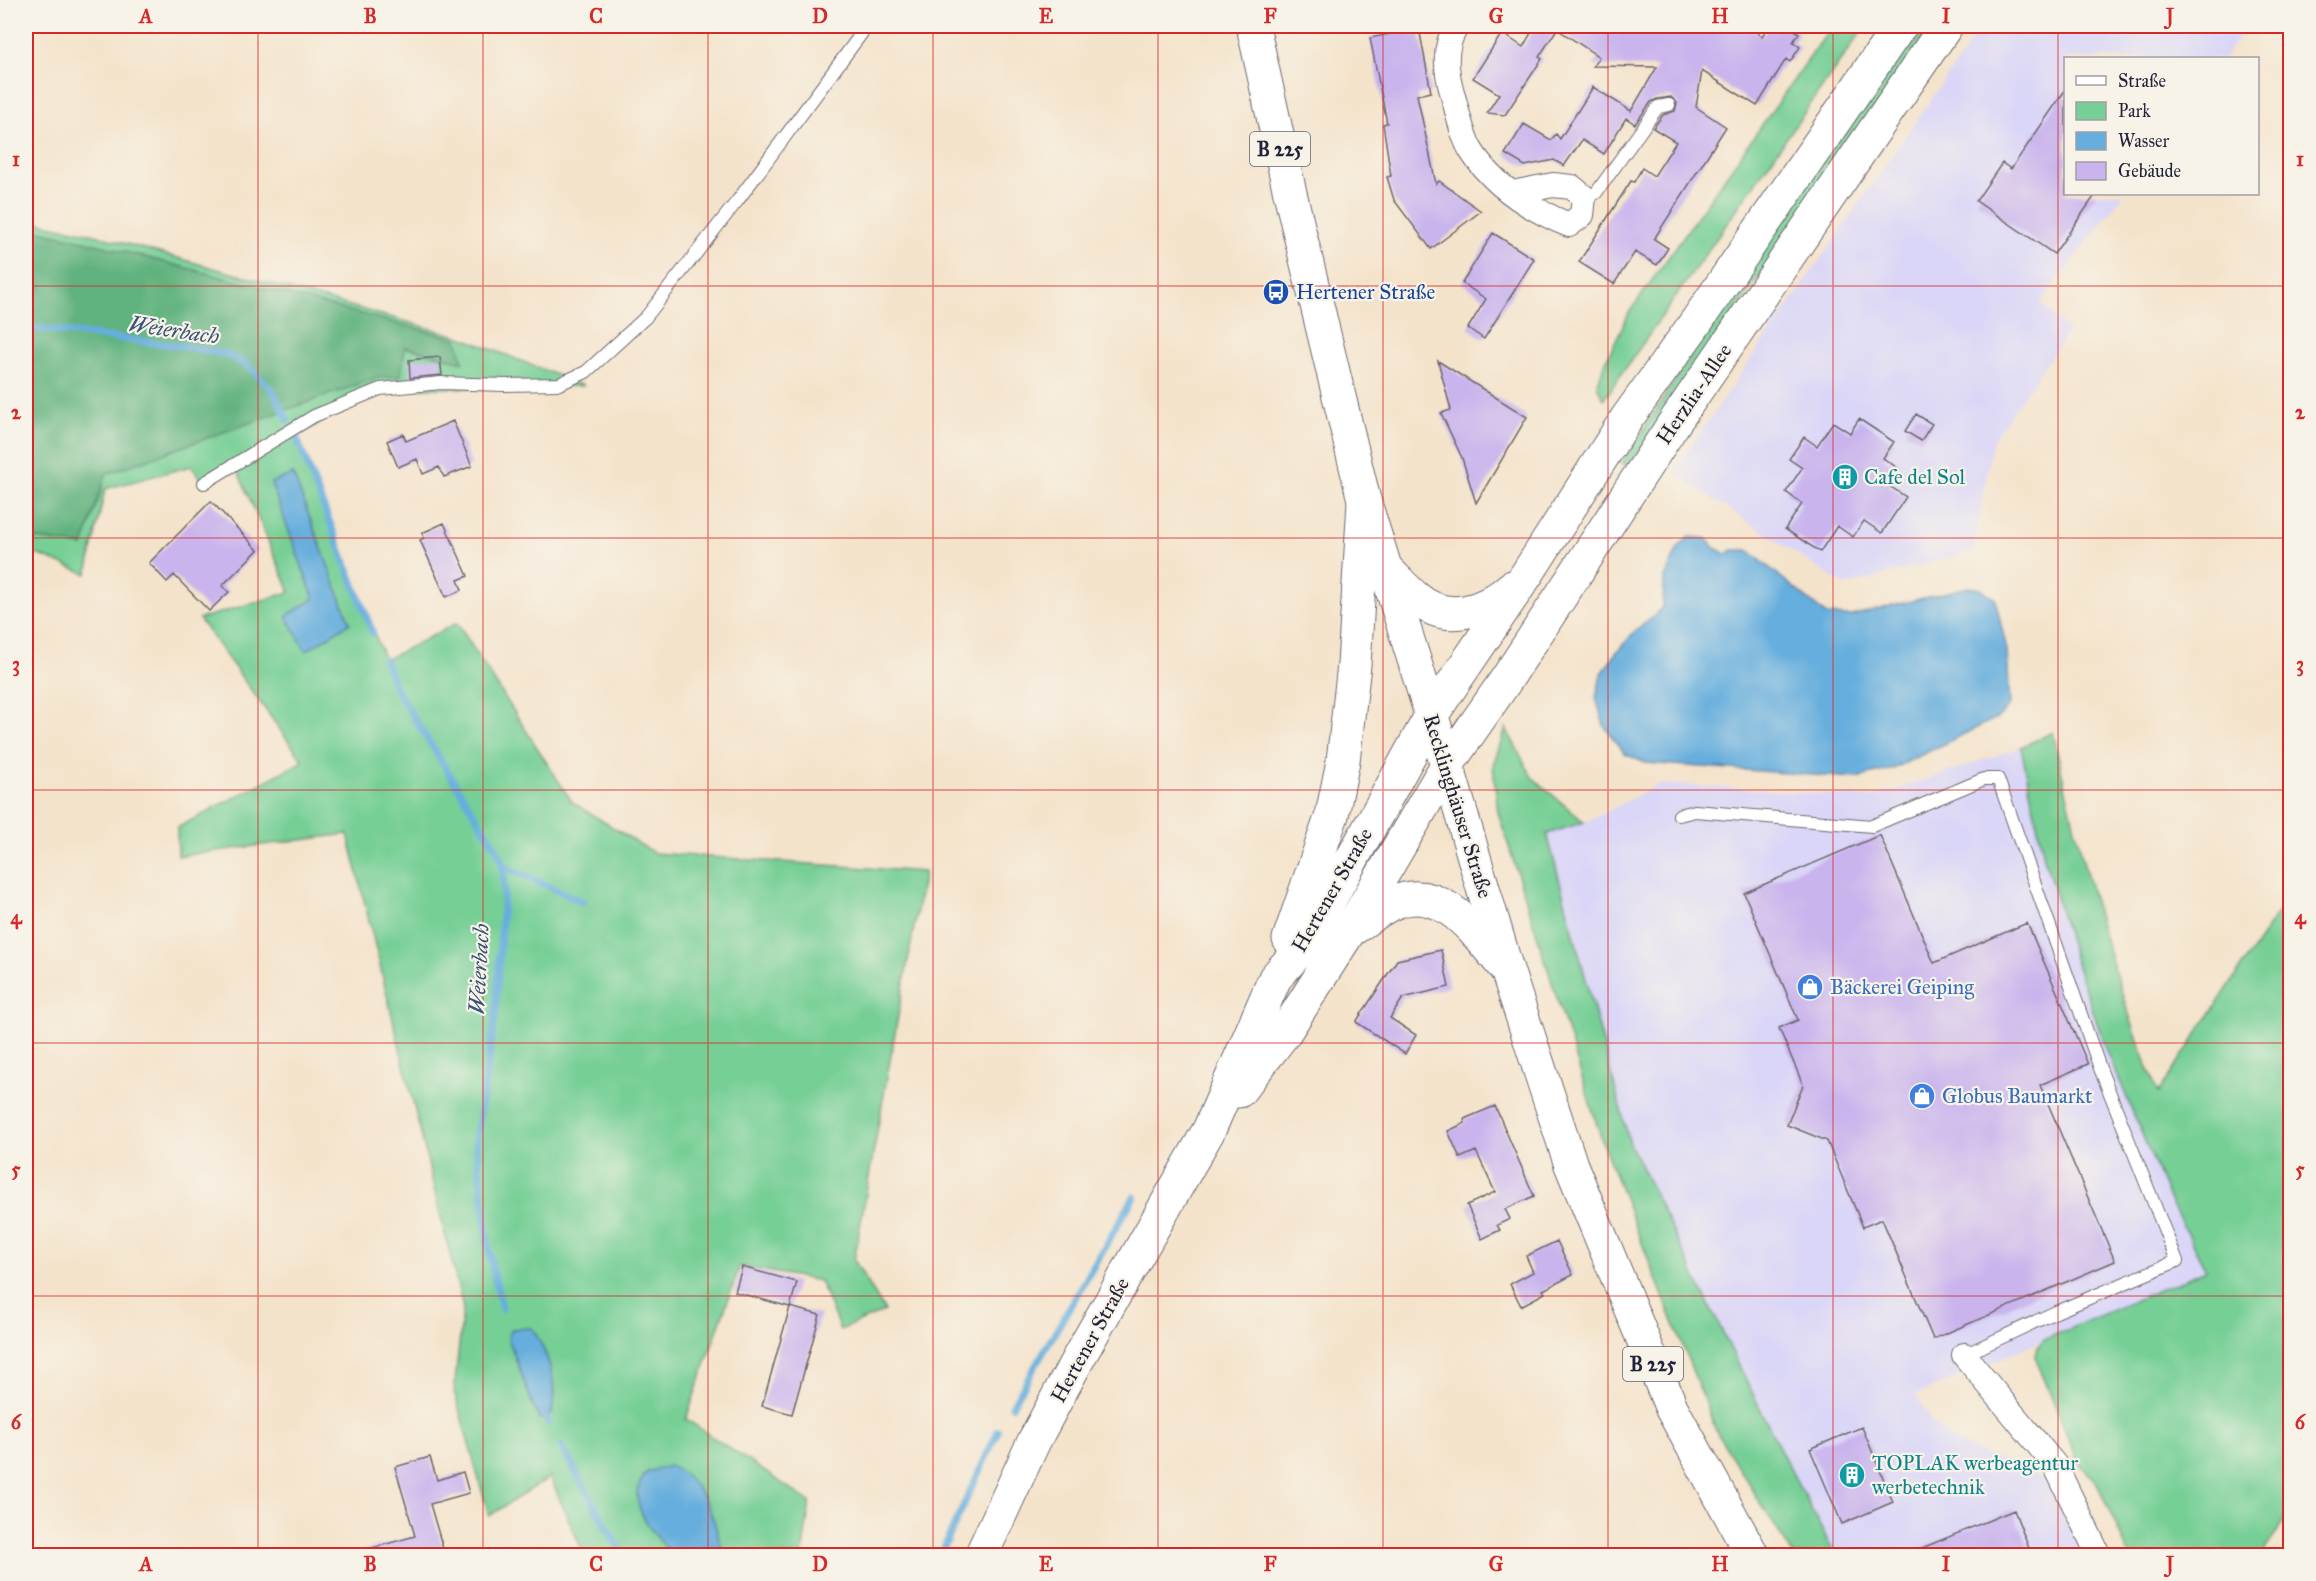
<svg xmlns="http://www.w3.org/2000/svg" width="2316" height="1581" font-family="'IM FELL Great Primer',serif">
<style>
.built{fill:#dad6f7}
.green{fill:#76cf95;stroke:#4c7868;stroke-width:1.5}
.forest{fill:#60b27e;stroke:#416a5c;stroke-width:1.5}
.water{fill:#66aedd;stroke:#44688c;stroke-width:1.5}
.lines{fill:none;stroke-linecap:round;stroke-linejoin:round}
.stream{stroke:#66aedd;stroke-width:7}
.building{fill:#c9b4ed}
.service-casing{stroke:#6c666d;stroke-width:14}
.minor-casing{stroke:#6c666d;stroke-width:26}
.secondary-casing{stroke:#6c666d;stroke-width:35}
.primary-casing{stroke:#6c666d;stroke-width:35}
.service{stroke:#fff;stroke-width:12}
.minor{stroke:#fff;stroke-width:24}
.secondary{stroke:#fff;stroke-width:33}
.primary{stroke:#fff;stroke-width:33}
.grid{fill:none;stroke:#d62828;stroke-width:1.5;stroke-opacity:0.55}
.labels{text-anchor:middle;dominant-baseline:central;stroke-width:4.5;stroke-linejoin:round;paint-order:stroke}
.shield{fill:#f7f3e8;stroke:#62616f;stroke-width:1.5}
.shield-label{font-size:20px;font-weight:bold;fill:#22223b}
.transit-label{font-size:21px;fill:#164399;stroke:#f7f3e8;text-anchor:start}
.street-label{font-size:21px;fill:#22223b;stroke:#f7f3e8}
.culture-label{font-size:21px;fill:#0d838f;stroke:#f7f3e8;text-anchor:start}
.shop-label{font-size:21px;fill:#366cbe;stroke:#f7f3e8;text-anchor:start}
.water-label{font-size:22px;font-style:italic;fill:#3a5374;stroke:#f7f3e8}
.neatline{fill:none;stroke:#d62828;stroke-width:2}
.grid-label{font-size:20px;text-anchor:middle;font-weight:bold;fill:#d62828}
</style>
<rect width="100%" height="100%" fill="#f7f3e8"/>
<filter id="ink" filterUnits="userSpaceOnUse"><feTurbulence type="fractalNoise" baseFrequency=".0167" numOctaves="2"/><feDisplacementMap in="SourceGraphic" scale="12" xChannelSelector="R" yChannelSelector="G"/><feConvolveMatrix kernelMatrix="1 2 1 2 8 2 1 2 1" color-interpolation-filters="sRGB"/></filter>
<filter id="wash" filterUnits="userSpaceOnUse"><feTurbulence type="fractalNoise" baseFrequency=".008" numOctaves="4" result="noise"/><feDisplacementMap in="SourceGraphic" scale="24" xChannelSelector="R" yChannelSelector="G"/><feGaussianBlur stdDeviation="1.35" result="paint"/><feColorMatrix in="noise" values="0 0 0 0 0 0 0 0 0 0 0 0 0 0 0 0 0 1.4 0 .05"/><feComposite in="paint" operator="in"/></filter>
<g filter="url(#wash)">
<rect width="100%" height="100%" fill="#f4e3cb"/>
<path class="built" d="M 1982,26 L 2247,26 L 2224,58 L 2066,58 L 2066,194 L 2124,194 L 2040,303 L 2069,330 L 1993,440 L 1973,551 L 1845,586 L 1673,472 Z
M 2021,747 L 2044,857 L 2076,964 L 2106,1048 L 2170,1201 L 2206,1270 L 1916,1395 L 1932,1422 L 1950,1438 L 1976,1451 L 2029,1471 L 2045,1481 L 2057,1493 L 2086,1555 L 1835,1555 L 1783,1455 L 1630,1144 L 1547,834 L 1588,821 L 1660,784 L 1874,797 Z"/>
<path class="green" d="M 1832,26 L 1865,26 L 1604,399 L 1597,386 L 1604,365 L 1629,313 Z
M 1916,26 L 1932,26 L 1628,467 L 1622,463 L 1723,305 Z
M 26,220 L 88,233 L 461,337 L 584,386 L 380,389 L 296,436 L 385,660 L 457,623 L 572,802 L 654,853 L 924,872 L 854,1260 L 885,1311 L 840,1330 L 820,1281 L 740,1266 L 686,1419 L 810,1502 L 802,1555 L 584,1555 L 550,1477 L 489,1516 L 454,1391 L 463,1308 L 348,834 L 178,856 L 177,828 L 303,761 L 199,619 L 290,592 L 235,465 L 204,483 L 191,466 L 105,489 L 87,574 L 26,550 Z
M 1506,728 L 1532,777 L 1584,822 L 1547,834 L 1630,1144 L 1781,1451 L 1835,1555 L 1793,1555 L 1717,1433 L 1604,1147 L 1498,812 L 1493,765 Z
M 2053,732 C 2079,855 2111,976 2158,1093 L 2290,894 L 2290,1510 L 2263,1555 L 2129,1555 L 2097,1483 L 2078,1462 L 2035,1356 L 2037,1347 L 2043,1340 L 2206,1270 L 2170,1201 L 2106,1048 L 2076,964 L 2044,857 L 2021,747 Z"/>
<path class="forest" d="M 26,228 L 84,241 L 457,339 L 463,362 L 405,347 L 401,376 L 376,378 L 106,474 L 83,546 L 26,537 Z"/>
<path class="water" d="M 293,474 L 350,623 L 306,651 L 286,616 L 314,599 L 271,483 Z
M 1689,537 L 1706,538 L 1713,547 L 1726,554 L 1733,550 L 1748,550 L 1827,615 L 1851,616 L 1968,587 L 1982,589 L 1995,599 L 2007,650 L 2010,705 L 1999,717 L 1893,769 L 1856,778 L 1645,763 L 1625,754 L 1604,726 L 1596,698 L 1601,675 L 1615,654 L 1636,630 L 1656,615 L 1663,606 L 1664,580 L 1678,548 Z
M 532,1328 C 549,1355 558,1381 552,1413 L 540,1419 L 533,1406 L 508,1338 L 512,1329 Z
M 670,1466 C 704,1480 716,1522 723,1555 L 672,1555 C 659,1540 636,1515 637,1493 C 637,1485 643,1478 647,1472 Z"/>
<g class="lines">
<path class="stream" d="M 26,327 L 188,347 L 225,354 L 247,365 L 273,391 L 288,420
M 296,436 L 373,633
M 385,660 L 396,689 L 499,853 L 503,866 L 504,889 L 495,1018 L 476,1141 L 489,1252 L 502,1309
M 503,866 L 583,902
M 1012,1406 L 1134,1197
M 542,1408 L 548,1422
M 561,1446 L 623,1556
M 940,1556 L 998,1431"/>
</g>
<g id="blocks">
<path class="building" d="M 1535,26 L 1747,26 L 1762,36 L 1769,26 L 1789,26 L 1799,33 L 1793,42 L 1800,47 L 1790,62 L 1786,59 L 1757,106 L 1702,71 L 1696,107 L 1726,127 L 1654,239 L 1668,248 L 1657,265 L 1635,252 L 1614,284 L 1579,262 L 1631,181 L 1634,182 L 1642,168 L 1654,176 L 1676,142 L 1653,128 L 1663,115 L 1675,111 L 1677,103 L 1671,97 L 1657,99 L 1651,102 L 1635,124 L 1626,118 L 1604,154 L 1582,140 L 1564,166 L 1554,160 L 1525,166 L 1505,154 L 1524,124 L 1551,140 L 1556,134 L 1560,139 L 1593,87 L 1631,111 L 1657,67 L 1593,66 L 1599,57 L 1557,29 L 1539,57 L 1542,59 L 1505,115 L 1487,113 L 1499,94 L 1473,78 L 1502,33 L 1523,47 Z
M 1419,28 L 1431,92 L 1417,95 L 1436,184 L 1439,181 L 1481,211 L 1431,249 L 1394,200 L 1387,177 L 1391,176 L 1383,124 L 1387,123 L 1370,38 Z
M 2066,89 L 2066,194 L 2096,194 L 2054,254 L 1976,201 L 2002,163 L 2011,169 Z
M 1493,233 L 1534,259 L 1484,339 L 1468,328 L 1486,299 L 1462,283 Z
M 440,357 L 442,375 L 410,378 L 409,360 Z
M 1438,361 L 1527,417 L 1476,503 L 1462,458 L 1441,413 L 1451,410 Z
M 1916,414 L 1932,424 L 1921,441 L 1905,431 Z
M 1859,419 L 1894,442 L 1883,458 L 1899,469 L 1888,485 L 1906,497 L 1882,533 L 1864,521 L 1853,537 L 1837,526 L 1820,552 L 1785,529 L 1802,504 L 1786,492 L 1802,468 L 1789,459 L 1804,437 L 1817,446 L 1833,422 L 1850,433 Z
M 453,421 L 472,466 L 444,477 L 439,467 L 423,474 L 417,459 L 398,467 L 387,441 L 403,434 L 406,441 Z
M 211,501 L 258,550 L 222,586 L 229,592 L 209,611 L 174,575 L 167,582 L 149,563 Z
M 444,523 L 468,576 L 458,580 L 462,590 L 446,597 L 420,540 L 424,538 L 422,533 Z
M 1880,835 L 1934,963 L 2027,923 L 2088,1064 L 2040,1085 L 2115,1261 L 1933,1339 L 1882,1219 L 1863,1227 L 1827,1141 L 1787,1125 L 1803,1085 L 1779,1028 L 1798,1020 L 1744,893 Z
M 1441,950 L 1449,987 L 1403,998 L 1390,1018 L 1416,1035 L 1405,1054 L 1356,1022 L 1397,960 Z
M 1495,1106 L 1534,1196 L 1505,1209 L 1510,1219 L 1497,1225 L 1500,1230 L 1482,1239 L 1467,1205 L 1495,1192 L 1476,1151 L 1460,1158 L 1448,1131 L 1465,1123 L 1464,1119 Z
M 1557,1241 L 1573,1275 L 1543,1290 L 1545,1293 L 1521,1306 L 1510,1284 L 1533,1272 L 1526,1256 Z
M 742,1267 L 797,1282 L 790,1307 L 735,1292 Z
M 790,1307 L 820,1315 L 792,1414 L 762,1406 Z
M 1862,1427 L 1893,1502 L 1842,1524 L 1810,1449 Z
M 430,1457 L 437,1480 L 463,1472 L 469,1493 L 430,1504 L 444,1552 L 433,1556 L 365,1556 L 365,1550 L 415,1536 L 395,1467 Z
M 2014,1510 L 2032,1556 L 1906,1556 L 1905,1555 Z"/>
</g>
</g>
<g filter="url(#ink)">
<use href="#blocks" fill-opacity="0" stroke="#6c666d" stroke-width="1.5"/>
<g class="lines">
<defs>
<path id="service" d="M 1584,197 L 1596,193 L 1658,107 L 1669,105
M 204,483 L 314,416 L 380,389 L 441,383 L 504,385 L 559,384 L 586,372 L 646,317 L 738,200 L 867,26
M 1679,815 L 1695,811 L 1872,826 L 1984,779 L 1998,779 L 2101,1071 L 2177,1261 L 2056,1312 L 1964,1355"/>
<path id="minor" d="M 1457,26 C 1442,47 1446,72 1453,96 C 1458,113 1462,136 1472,152 C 1495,187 1532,210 1569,225 L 1582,215 L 1584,197 L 1572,187 L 1553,185 L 1512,193
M 1964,1355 L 2055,1465 L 2099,1556"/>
<path id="secondary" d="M 1354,928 C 1367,919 1380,909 1393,903 C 1443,880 1479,938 1507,970
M 1289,939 L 1332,815 L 1343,761 L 1354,665 L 1364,502
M 1239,1091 L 1285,1032 L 1350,930 L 1447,765
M 981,1556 L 1034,1441 L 1079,1357 L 1209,1130 L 1275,978 L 1305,944 L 1431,716"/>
<path id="primary" d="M 1253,26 L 1290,193 L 1364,500 L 1447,765 L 1507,970 L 1571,1165 L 1672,1409 L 1753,1556
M 1386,569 C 1396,578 1405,589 1416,598 C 1447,625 1485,611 1512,587
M 1431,716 L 1527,574 L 1627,418 L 1694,325 L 1900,26
M 1447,765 L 1506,680 L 1676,420 L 1946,26"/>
</defs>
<use href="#service" class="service-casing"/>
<use href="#minor" class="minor-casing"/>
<use href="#secondary" class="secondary-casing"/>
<use href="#primary" class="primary-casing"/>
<use href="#service" class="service"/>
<use href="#minor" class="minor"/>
<use href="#secondary" class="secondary"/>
<use href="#primary" class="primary"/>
</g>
</g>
<path class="grid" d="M 258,26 L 258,1556M 483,26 L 483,1556M 708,26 L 708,1556M 933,26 L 933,1556M 1158,26 L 1158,1556M 1383,26 L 1383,1556M 1608,26 L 1608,1556M 1833,26 L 1833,1556M 2058,26 L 2058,1556M 26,286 L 2290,286M 26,538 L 2290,538M 26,790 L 2290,790M 26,1043 L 2290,1043M 26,1296 L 2290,1296"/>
<defs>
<symbol id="bus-disc" viewBox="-11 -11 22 22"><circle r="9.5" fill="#1a4fb4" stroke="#f7f3e8"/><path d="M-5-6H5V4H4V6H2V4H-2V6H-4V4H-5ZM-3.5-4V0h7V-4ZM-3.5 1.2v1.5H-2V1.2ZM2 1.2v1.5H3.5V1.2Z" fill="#fff"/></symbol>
<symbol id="building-disc" viewBox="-11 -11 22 22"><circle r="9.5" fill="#0f9aa8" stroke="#f7f3e8"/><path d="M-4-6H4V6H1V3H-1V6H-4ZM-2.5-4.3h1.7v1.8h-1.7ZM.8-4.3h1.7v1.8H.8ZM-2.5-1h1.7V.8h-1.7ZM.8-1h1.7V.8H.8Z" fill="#fff"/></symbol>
<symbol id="shop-disc" viewBox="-11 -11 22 22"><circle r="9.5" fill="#3f7fe0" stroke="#f7f3e8"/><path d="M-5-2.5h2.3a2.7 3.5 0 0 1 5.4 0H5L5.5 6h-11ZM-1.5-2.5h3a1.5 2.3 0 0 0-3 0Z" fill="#fff"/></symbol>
</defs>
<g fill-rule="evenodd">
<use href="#bus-disc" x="1261" y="277" width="30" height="30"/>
<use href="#building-disc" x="1830" y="462" width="30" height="30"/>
<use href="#shop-disc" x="1795" y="972" width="30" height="30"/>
<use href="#shop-disc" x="1907" y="1081" width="30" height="30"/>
<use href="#building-disc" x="1837" y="1460" width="30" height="30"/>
</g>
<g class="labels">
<g class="shield">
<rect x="1250" y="132" width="60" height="34" rx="4.5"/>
<rect x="1623" y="1347" width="60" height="34" rx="4.5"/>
</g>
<g class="shield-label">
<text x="1280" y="149">B 225</text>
<text x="1653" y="1364">B 225</text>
</g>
<g class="transit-label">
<text x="1296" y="292">Hertener Straße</text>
</g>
<g class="street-label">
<text transform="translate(1694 394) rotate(-56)">Herzlia-Allee</text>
<text transform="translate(1458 806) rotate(73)">Recklinghäuser Straße</text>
<text transform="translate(1332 890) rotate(-60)">Hertener Straße</text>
<text transform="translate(1090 1340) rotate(-61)">Hertener Straße</text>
</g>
<g class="culture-label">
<text x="1864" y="477">Cafe del Sol</text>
<text x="1872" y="1463">TOPLAK werbeagentur<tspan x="1872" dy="24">werbetechnik</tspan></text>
</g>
<g class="shop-label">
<text x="1830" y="987">Bäckerei Geiping</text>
<text x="1942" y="1096">Globus Baumarkt</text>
</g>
<g class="water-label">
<text transform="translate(174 330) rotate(8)">Weierbach</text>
<text transform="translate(479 969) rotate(-87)">Weierbach</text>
</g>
</g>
<rect width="2316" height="1581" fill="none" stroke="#f7f3e8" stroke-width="66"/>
<rect x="2064" y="57" width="195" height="138" fill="#f7f3e8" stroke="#a29fa3" stroke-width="1.5"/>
<rect x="2076" y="76" width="30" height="9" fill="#ffffff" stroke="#a29fa3" stroke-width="1.5"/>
<text x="2118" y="87" font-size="18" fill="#22223b">Straße</text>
<rect x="2076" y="102" width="30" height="18" fill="#76cf95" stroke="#a29fa3" stroke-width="1.5"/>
<text x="2118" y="117" font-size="18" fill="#22223b">Park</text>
<rect x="2076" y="132" width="30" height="18" fill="#66aedd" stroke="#a29fa3" stroke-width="1.5"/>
<text x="2118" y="147" font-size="18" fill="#22223b">Wasser</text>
<rect x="2076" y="162" width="30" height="18" fill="#c9b4ed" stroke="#a29fa3" stroke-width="1.5"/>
<text x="2118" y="177" font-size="18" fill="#22223b">Gebäude</text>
<rect x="33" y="33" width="2250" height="1515" class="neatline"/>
<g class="grid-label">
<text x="146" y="23">A</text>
<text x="370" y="23">B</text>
<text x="596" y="23">C</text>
<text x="820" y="23">D</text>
<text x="1046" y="23">E</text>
<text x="1270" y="23">F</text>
<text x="1496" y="23">G</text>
<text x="1720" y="23">H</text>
<text x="1946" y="23">I</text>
<text x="2170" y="23">J</text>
<text x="16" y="166">1</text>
<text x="2300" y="166">1</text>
<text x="16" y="419">2</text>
<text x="2300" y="419">2</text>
<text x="16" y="671">3</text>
<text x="2300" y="671">3</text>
<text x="16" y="924">4</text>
<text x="2300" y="924">4</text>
<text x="16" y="1176">5</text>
<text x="2300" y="1176">5</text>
<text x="16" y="1429">6</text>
<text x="2300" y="1429">6</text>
<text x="146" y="1571">A</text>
<text x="370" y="1571">B</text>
<text x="596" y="1571">C</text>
<text x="820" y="1571">D</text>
<text x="1046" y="1571">E</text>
<text x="1270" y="1571">F</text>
<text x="1496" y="1571">G</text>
<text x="1720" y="1571">H</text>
<text x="1946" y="1571">I</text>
<text x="2170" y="1571">J</text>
</g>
</svg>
